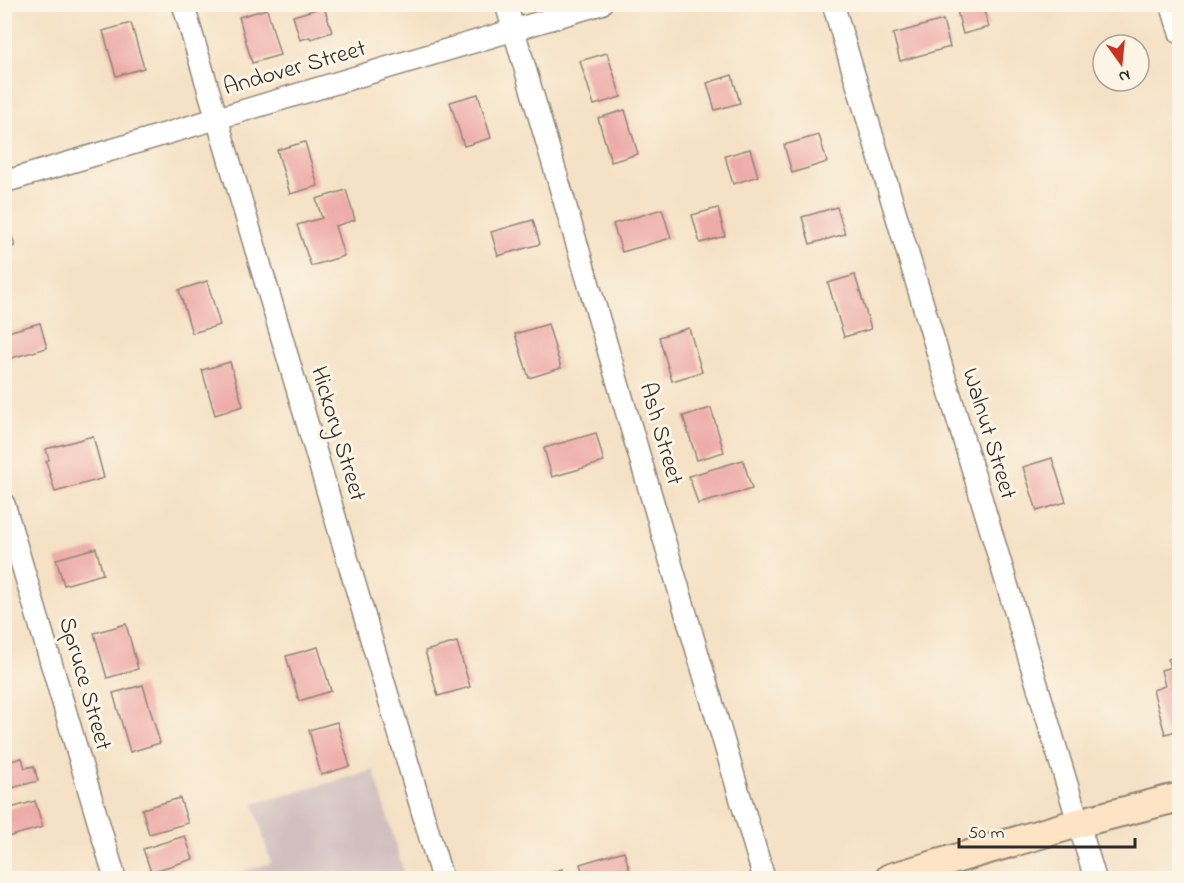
<svg xmlns="http://www.w3.org/2000/svg" width="1184" height="883" font-family="'Indie Flower',sans-serif">
<style>
.industrial{fill:#d2bfc0}
.building{fill:#eeaca9}
.lines{fill:none;stroke-linecap:round;stroke-linejoin:round}
.street-casing{stroke:#908678;stroke-width:24}
.secondary-casing{stroke:#908678;stroke-width:32}
.street{stroke:#fff;stroke-width:21}
.secondary{stroke:#fee4c5;stroke-width:28}
.labels{text-anchor:middle;dominant-baseline:central;stroke-width:6;stroke-linejoin:round;paint-order:stroke}
.street-label{font-size:24px;fill:#2b2b2b;stroke:#fcf5e5}
</style>
<rect width="100%" height="100%" fill="#fcf5e5"/>
<filter id="ink" filterUnits="userSpaceOnUse"><feTurbulence type="fractalNoise" baseFrequency=".0167" numOctaves="2"/><feDisplacementMap in="SourceGraphic" scale="12" xChannelSelector="R" yChannelSelector="G"/><feConvolveMatrix kernelMatrix="1 2 1 2 8 2 1 2 1" color-interpolation-filters="sRGB"/></filter>
<filter id="wash" filterUnits="userSpaceOnUse"><feTurbulence type="fractalNoise" baseFrequency=".008" numOctaves="4" result="noise"/><feDisplacementMap in="SourceGraphic" scale="24" xChannelSelector="R" yChannelSelector="G"/><feGaussianBlur stdDeviation="1.35" result="paint"/><feColorMatrix in="noise" values="0 0 0 0 0 0 0 0 0 0 0 0 0 0 0 0 0 1.4 0 .05"/><feComposite in="paint" operator="in"/></filter>
<g filter="url(#wash)">
<rect width="100%" height="100%" fill="#f5e1c5"/>
<path class="industrial" d="M 374,770 L 404,873 L 385,878 L 221,878 L 271,863 L 254,804 Z"/>
<g id="blocks">
<path class="building" d="M 963,4 L 982,4 L 989,27 L 963,34 L 956,7 Z
M 324,7 L 332,32 L 311,39 L 310,37 L 300,40 L 293,16 Z
M 267,9 L 280,55 L 252,63 L 239,17 Z
M 943,20 L 950,47 L 900,61 L 893,34 Z
M 131,23 L 144,68 L 116,76 L 103,31 Z
M 607,53 L 621,97 L 594,105 L 580,61 Z
M 732,75 L 740,103 L 715,110 L 707,83 Z
M 478,94 L 491,138 L 464,146 L 450,102 Z
M 625,110 L 638,154 L 611,162 L 598,118 Z
M 819,135 L 827,162 L 792,173 L 784,145 Z
M 305,142 L 318,186 L 290,194 L 277,150 Z
M 750,149 L 758,176 L 733,184 L 725,156 Z
M 346,190 L 355,220 L 335,226 L 344,256 L 311,266 L 297,225 L 322,218 L 316,199 Z
M 837,207 L 845,234 L 810,244 L 802,217 Z
M 718,208 L 725,236 L 700,243 L 692,215 Z
M 662,209 L 671,238 L 622,252 L 613,224 Z
M 533,220 L 540,244 L 498,256 L 491,232 Z
M 9,227 L 15,246 L 4,249 L 4,228 Z
M 855,275 L 871,329 L 844,337 L 828,283 Z
M 207,281 L 220,325 L 192,333 L 179,290 Z
M 40,323 L 47,348 L 8,359 L 4,347 L 4,333 Z
M 548,324 L 561,368 L 529,378 L 515,334 Z
M 689,328 L 702,372 L 672,381 L 659,337 Z
M 230,362 L 243,406 L 215,415 L 202,370 Z
M 711,408 L 724,452 L 697,460 L 683,416 Z
M 596,433 L 604,462 L 552,477 L 544,448 Z
M 93,436 L 104,478 L 55,492 L 46,461 L 49,460 L 46,449 Z
M 1052,458 L 1066,502 L 1037,511 L 1023,467 Z
M 743,460 L 752,489 L 698,504 L 689,476 Z
M 96,548 L 103,574 L 64,585 L 56,559 Z
M 126,624 L 138,669 L 107,678 L 94,633 Z
M 457,642 L 470,687 L 438,696 L 425,651 Z
M 318,647 L 331,691 L 299,701 L 286,656 Z
M 1180,656 L 1180,730 L 1165,734 L 1153,690 L 1165,686 L 1161,670 L 1171,667 L 1168,659 Z
M 143,685 L 160,743 L 130,752 L 113,693 Z
M 337,722 L 350,766 L 321,775 L 309,730 Z
M 22,758 L 25,768 L 34,766 L 38,781 L 4,790 L 4,763 Z
M 180,798 L 188,823 L 149,834 L 142,809 Z
M 35,801 L 43,827 L 4,838 L 4,810 Z
M 185,836 L 193,859 L 151,872 L 143,849 Z
M 624,851 L 632,878 L 584,878 L 580,864 Z
M 562,869 L 565,878 L 534,878 Z"/>
</g>
</g>
<g filter="url(#ink)">
<use href="#blocks" fill-opacity="0" stroke="#908678" stroke-width="1.5"/>
<g class="lines">
<defs>
<path id="street" d="M 183,4 L 442,878
M 506,4 L 764,878
M 833,4 L 1095,878
M 1171,4 L 1180,33
M 4,182 L 601,4
M 4,504 L 115,878"/>
<path id="secondary" d="M 890,878 L 1078,823 L 1180,797"/>
</defs>
<use href="#street" class="street-casing"/>
<use href="#secondary" class="secondary-casing"/>
<use href="#street" class="street"/>
<use href="#secondary" class="secondary"/>
</g>
</g>
<g class="labels">
<g class="street-label">
<text transform="translate(295 69) rotate(-16)">Andover Street</text>
<text transform="translate(337 434) rotate(73)">Hickory Street</text>
<text transform="translate(660 434) rotate(74)">Ash Street</text>
<text transform="translate(988 434) rotate(73)">Walnut Street</text>
<text transform="translate(84 684) rotate(74)">Spruce Street</text>
</g>
</g>
<rect width="1184" height="883" fill="none" stroke="#fcf5e5" stroke-width="24"/>
<g transform="translate(1121 63) rotate(165)"><circle r="28" fill="#fcf5e5" stroke="#a8a49b" stroke-width="1.5"/>
<path d="M0-4.5L10 22L0 15L-10 22Z" fill="#c8321e"/>
<text y="-9" font-size="16" font-weight="bold" text-anchor="middle" fill="#2b2b2b">N</text>
</g>
<path d="M959 838v9h176v-9" fill="none" stroke="#2b2b2b" stroke-width="3"/>
<text x="968" y="838" font-size="18" fill="#2b2b2b" stroke="#fcf5e5" stroke-width="4.5" paint-order="stroke">50 m</text>
</svg>
